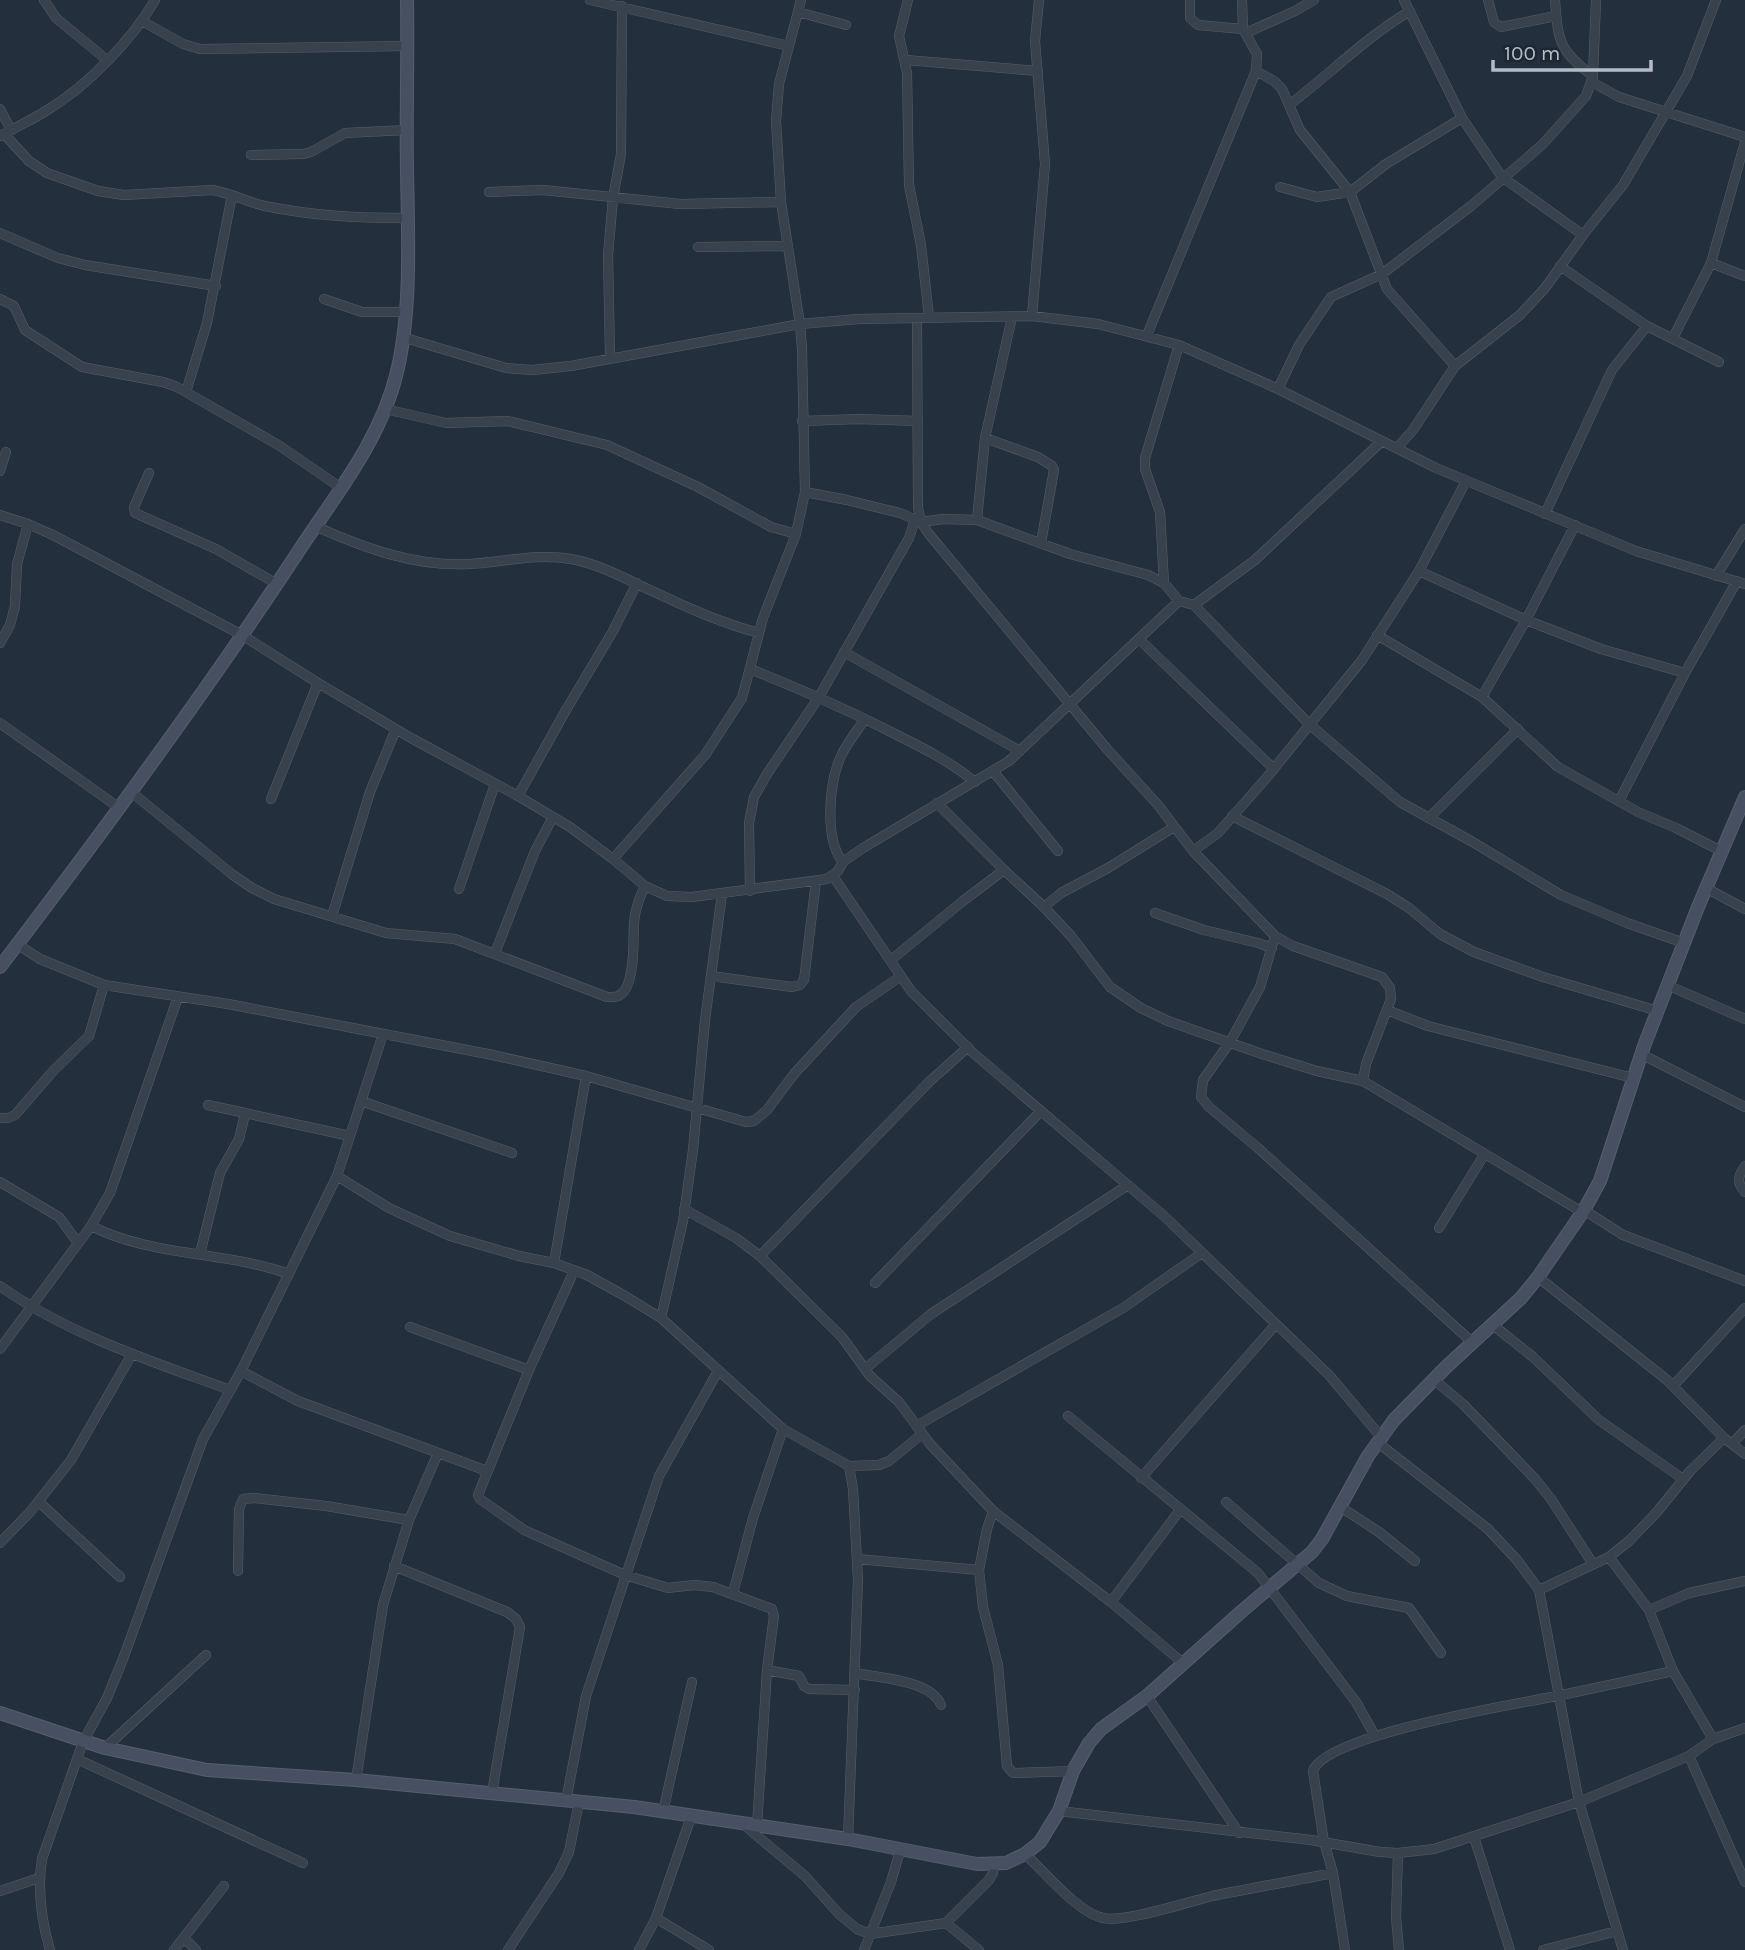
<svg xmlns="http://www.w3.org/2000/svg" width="1745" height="1950" font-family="Karla,sans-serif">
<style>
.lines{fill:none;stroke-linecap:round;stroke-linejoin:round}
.street-casing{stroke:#565f6c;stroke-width:10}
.secondary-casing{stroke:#565f6c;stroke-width:14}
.street{stroke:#38414e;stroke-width:9}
.secondary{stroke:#465061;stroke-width:12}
</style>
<rect width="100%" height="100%" fill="#242f3e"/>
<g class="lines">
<defs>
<path id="street" d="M 44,0 L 56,18 L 107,60
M 590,0 L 789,46
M 908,0 L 899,36 L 907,73 L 909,185 L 921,245 L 929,317
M 1190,0 L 1190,18 L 1198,25 L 1243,29
M 1404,0 L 1462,118 L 1502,177 L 1583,235
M 1488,0 L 1494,22 L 1501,27 L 1556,16
M 1555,0 C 1558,41 1559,51 1593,76
M 798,12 L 846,25
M 142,21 L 183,44 L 200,49 L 407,46
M 1246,33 L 1295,11 L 1314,0
M 906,60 L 1038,71
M 1256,71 L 1274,81 L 1282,89 L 1300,130 L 1350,192 L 1387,289 L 1455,366
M 1592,82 L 1619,97 L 1745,137
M 1289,105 C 1330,74 1366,37 1410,11
M 0,109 L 11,130
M 4,134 L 29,161 L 47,173 L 98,191 L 124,195 L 212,190 C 231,193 247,202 265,206 C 314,216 357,218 407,218
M 1,136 C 17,126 34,119 49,109 C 88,85 132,40 155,0
M 251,155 L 303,154 L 311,152 L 345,133 L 407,130
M 1280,187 L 1317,197 L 1350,192 L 1386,164 L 1462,118
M 489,192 L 543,190 L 680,204 L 781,202
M 0,233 L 58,258 L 85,265 L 216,286
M 698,247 L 787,246
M 1711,263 L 1745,276
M 1560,266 L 1647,326 L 1719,362
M 0,299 L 14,306 L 25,330 L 82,367 L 163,382 L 177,387 L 280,446 L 341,488
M 324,299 L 362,312 L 405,312
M 1032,316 L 1045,164 L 1035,41 L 1039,0
M 917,318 L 918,508 L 921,522 L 929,534 L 1107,749 L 1158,805 L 1193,851 L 1275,936 L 1293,946 L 1382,977 L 1390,988 L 1391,999 L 1366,1064 L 1363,1081 L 1582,1212
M 1147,335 L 1256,71 L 1257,54 L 1243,29 L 1242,0
M 402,337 L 506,368 L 532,370 L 571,366 L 800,324 L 859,319 L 1032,316 L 1098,324 L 1179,345 L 1278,389 L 1436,468 L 1636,551 L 1745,584
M 1673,338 L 1711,263 L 1745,142
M 610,358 L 608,255 L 613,198 L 621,154 L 622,6
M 1278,389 L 1299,345 L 1331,297 L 1382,274 L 1471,206 L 1542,145 L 1586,96 L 1593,76 L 1596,0
M 186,392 L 207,323 L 232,195
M 385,409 L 446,423 L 508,421 L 607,445 L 698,487 L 771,527 L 796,534
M 802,421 L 859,419 L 918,421
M 985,438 L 1038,457 L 1052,466 L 1054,470 L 1041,543
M 1397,448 L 1413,430 L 1455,366 L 1520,315 L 1545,288 L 1583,235 L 1623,185 L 1687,76 L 1716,0
M 0,471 L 6,452
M 149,473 L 134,507 L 135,513 L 216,549 L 277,584
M 805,492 L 847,500 L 900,513 L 921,522 L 943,519 L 977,520 L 1070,554 L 1148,575 L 1164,583 L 1179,601
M 1545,514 L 1612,370 L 1647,326
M 0,515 L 28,524 L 53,535 L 242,635 L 318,683 L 411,738 L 518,796 L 570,827 L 613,859 L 645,886 L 667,896 L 692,897 L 827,879 L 838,871 L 843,862 L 863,848 L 1009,761 L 1179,601 L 1194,605 L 1255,560 L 1382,441
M 977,520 L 985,438 L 1012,317
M 315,526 C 364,548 415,567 470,564 C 503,562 537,553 571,559 C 599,564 624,578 650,590 C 686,607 721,623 759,633
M 1419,571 L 1526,620 L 1601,649 L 1685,673
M 1716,576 L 1745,529
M 1164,583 L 1160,512 L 1145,469 L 1145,458 L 1179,345
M 1194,605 L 1309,724 L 1400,802 L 1471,841 L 1561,895 L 1627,923 L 1684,943
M 1377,635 L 1482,697 L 1558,767 L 1638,812 L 1676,828 L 1723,852
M 1139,639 L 1274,769
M 0,643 L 10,625 L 15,606 L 17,564 L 28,524
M 844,652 L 1020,751
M 750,669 C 800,689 849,710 897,735 C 925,749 951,762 975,782
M 1482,697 L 1526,620 L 1575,525
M 0,723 L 118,807
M 993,771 L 1058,851
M 130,791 L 233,875 L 252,888 L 274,899 L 386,933 L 455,939 L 607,997 C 609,997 616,997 618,996 C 636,989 633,939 634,923 C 635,909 639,898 645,886
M 518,796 L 566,710 L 613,631 L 637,583
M 271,799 L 318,683
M 1619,801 L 1685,673 L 1737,581
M 937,803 L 1004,870 L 1044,907 L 1071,936 L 1110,987 L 1141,1008 L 1168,1021 L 1262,1054 L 1317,1071 L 1363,1081
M 1232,816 L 1387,894 L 1409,908 L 1440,934 L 1474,952 L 1543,977 L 1658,1011
M 1429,818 L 1518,729
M 1193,851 L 1218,833 L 1268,776 L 1362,660 L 1419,571 L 1466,481
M 613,859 L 705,755 L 742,698 L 763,618 L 796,534 L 805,492 L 802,349 L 800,324 L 781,202 L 776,121 L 779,84 L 801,0
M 843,862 C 824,840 829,782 841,756 C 847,743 857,731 865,719
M 833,876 L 911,991 L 972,1052 L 1164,1216 L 1329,1375 L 1381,1437
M 1706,888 L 1745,909
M 459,889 L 495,784
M 750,891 L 749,823 L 754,797 L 767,774 L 819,697 L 909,538 L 915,520
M 1044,907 L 1061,893 L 1108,868 L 1174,827
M 1155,913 L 1204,930 L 1258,943 L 1272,948
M 332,916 L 370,792 L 396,729
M 1275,936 L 1260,987 L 1230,1042 L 1203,1080 L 1201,1097 L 1209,1107 L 1258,1148 L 1472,1342
M 17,944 L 40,959 L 104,985 L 228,1004 L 488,1054 L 586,1076 L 746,1122 L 754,1121 L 767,1110 L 794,1074 L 856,1007 L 901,976
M 495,953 L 535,851 L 553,817
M 891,960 L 963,901 L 1004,870
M 711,976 L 792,987 L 800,985 L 804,980 L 816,881
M 1667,985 L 1745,1019
M 1387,1010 L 1428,1026 L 1633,1078
M 1641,1054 L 1745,1107
M 361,1101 L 512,1153
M 208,1105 L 350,1136
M 0,1118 L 8,1118 L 15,1115 L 54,1070 L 89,1036 L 104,985
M 1745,1166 C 1738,1176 1736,1182 1745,1192
M 337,1176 L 389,1208 L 450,1236 L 519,1256 L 554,1263 L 587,1275 L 625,1296 L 661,1318 L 783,1429 L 849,1466 L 879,1465 L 889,1461 L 922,1434
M 0,1182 L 59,1217 L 78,1243
M 684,1209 L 736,1238 L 760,1256 L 842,1337 L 870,1376 L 899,1402 L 930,1444 L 993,1511 L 1111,1602 L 1183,1663
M 1584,1210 L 1623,1235 L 1745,1281
M 91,1226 C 153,1257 225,1251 289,1274
M 1439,1228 L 1484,1155
M 200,1254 L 220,1173 L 239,1139 L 245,1114
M 760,1256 L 929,1082 L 968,1047
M 554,1263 L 586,1076
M 574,1271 L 529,1370 L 478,1495 L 480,1499 L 524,1530 L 625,1575 L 668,1588 L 694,1585 L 713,1587 L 772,1609 L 774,1616 L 767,1670 L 757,1826
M 1538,1277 L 1667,1380 L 1724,1438 L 1745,1454
M 875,1283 L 1040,1112
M 0,1286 C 69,1335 151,1361 230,1390
M 661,1318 L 683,1221 L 693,1150 L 705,1020 L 722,894
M 1493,1325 L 1533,1357 L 1599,1420 L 1683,1479
M 410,1327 L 529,1370
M 0,1349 L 91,1226 L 110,1193 L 178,997
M 865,1369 L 931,1314 L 1128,1185
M 241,1371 L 298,1401 L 487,1471
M 1433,1379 L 1463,1404 L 1536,1480 L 1551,1499 L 1593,1564
M 1673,1386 L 1745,1308
M 1068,1416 L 1258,1573 L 1356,1702 L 1375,1736
M 918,1425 L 1123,1308 L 1202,1253
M 1377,1442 L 1488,1529 L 1517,1560 L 1539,1590 L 1579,1802 L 1623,1950
M 1732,1444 L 1745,1430
M 1141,1478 L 1276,1324
M 39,1502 L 120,1577
M 1226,1502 L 1319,1583 L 1347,1596 L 1409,1608 L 1441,1653
M 1339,1506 L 1379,1532 L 1415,1561
M 993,1511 L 987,1529 L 979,1570 L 983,1607 L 998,1665 L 1007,1766 L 1013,1773 L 1073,1771
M 0,1543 L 30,1512 L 71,1460 L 132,1354
M 1609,1557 L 1649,1610 L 1673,1671 L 1713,1739
M 857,1559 L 979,1570
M 394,1566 L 507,1612 L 516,1619 L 520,1627 L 492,1793
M 238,1571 L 239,1509 L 243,1499 L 254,1498 L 326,1506 L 409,1520
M 1539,1590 L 1609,1557 L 1629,1541 L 1657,1512 L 1691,1470 L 1724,1438
M 733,1593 L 753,1518 L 783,1429
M 1111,1602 L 1180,1510
M 1649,1610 L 1689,1593 L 1745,1581
M 767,1670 L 799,1676 L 804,1686 L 809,1689 L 855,1690
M 855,1673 C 880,1678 931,1680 941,1705
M 1147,1696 L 1239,1833
M 105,1748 L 206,1655
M 1689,1756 L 1745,1882
M 77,1759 L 303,1863
M 356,1780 L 383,1605 L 409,1520 L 438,1453
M 566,1801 L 586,1696 L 659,1476 L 718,1371
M 1059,1811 L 1311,1840 L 1380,1852 L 1398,1853 L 1434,1849 L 1579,1802 L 1689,1756 L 1713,1739 L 1745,1728
M 663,1812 L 692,1682
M 743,1824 L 805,1876 L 839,1914 L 857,1929 L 870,1934 L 946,1923 L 989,1880 L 993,1873 L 994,1865
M 1474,1837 L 1510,1950
M 848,1839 L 858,1580 L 853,1489 L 849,1466
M 1398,1853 L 1396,1917 L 1399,1950
M 1025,1854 C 1044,1871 1078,1913 1103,1918 C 1123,1923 1189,1902 1212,1896 C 1252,1888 1293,1881 1333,1873
M 0,1891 L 39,1878
M 656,1918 L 709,1950
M 946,1923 L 979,1950
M 184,1938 L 196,1950
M 50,1950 C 41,1919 37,1890 42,1859 L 83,1742 L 107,1698 L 123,1659 L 203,1439 L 241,1371 L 337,1176 L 383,1034
M 174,1950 L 224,1886
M 508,1950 L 559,1873 L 569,1852 L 579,1802
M 639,1950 L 656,1918 L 691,1817
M 864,1950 L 891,1882 L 900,1851
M 1345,1950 L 1333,1873 L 1324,1842 L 1313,1771 C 1325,1735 1512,1705 1551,1697 C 1592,1689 1632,1680 1673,1671
M 1543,1950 L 1617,1931"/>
<path id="secondary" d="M 0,967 C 103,832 207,691 300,549 C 337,493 381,439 397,372 C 412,309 408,234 407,170 C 406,113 408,57 407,0
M 0,1713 L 105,1748 L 207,1770 L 356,1780 L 634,1807 L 848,1839 L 977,1864 L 1006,1863 L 1025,1854 L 1040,1842 L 1059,1811 L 1073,1771 L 1089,1743 L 1101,1729 L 1147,1696 L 1242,1611 L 1312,1552 L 1322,1539 L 1368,1456 L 1394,1420 L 1446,1367 L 1521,1298 L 1538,1277 L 1584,1210 L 1600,1181 L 1644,1046 L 1698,907 L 1745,797"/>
</defs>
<use href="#street" class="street-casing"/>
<use href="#secondary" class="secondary-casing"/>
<use href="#street" class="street"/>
<use href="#secondary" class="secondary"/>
</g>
<path d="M1493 60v10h158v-10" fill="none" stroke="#b4bcc9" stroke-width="3.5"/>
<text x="1504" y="60" font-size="21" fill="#b4bcc9" stroke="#1d2633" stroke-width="5" paint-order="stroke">100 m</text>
</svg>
